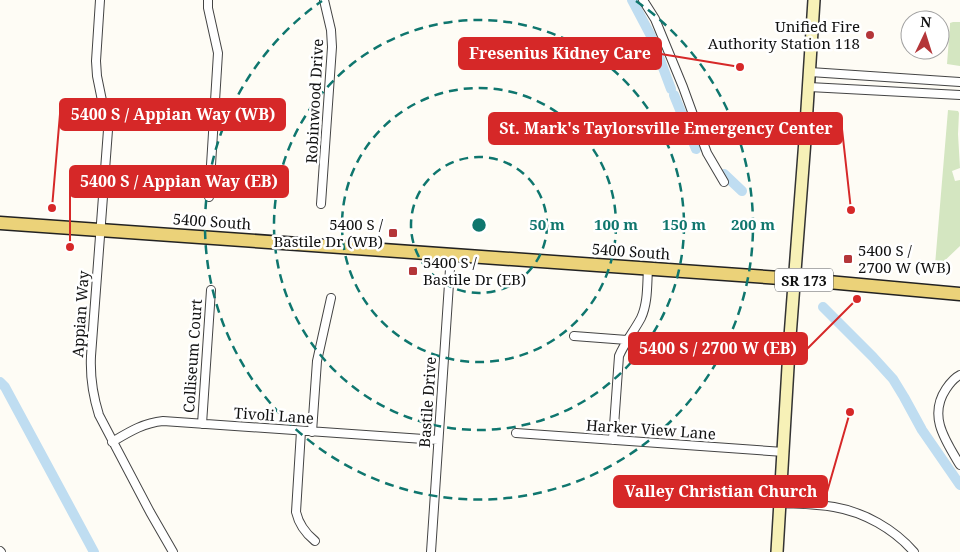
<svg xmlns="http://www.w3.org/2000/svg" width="960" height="552" font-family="'Noto Serif',serif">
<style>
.green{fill:#d4e6c1}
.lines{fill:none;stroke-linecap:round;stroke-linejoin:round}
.canal{stroke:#bfddf1;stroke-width:10}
.minor-casing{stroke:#444;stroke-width:10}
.secondary-casing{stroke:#333;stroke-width:14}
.primary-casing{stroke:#222;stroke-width:15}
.minor{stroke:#fff;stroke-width:8}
.secondary{stroke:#f7f1b7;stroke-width:11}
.primary{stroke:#ebd279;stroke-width:12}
.ring{fill:none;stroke:#0f766e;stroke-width:2.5;stroke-dasharray:9 6}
.poi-dot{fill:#b43639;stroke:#fff;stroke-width:2}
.labels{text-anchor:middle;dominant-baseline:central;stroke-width:5;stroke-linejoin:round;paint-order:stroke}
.shield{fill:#fff;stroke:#585858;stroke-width:1}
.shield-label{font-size:14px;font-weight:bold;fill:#111}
.poi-label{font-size:15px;fill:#111;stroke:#fff;text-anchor:end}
.street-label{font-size:15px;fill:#111;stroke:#fff}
.centre{fill:#0f766e;stroke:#fff;stroke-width:2.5}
.ring-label{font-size:15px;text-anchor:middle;font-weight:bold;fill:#0f766e;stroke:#fff;stroke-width:5;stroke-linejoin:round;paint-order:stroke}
.leader{fill:none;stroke:#d62828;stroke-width:2}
.callout-dot{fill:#d62828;stroke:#fff;stroke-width:2}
.callout{fill:#d62828;stroke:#d62828;stroke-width:2}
.callout-label{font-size:16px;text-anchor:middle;font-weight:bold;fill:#fff}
</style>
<rect width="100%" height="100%" fill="#fefcf5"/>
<path class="green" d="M 953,22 L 960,22 L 960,66 L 947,64 L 950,25 L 950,23 Z
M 948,110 L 958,111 L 959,113 L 958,134 L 960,168 L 952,171 L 955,181 L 960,180 L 960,246 L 939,266 L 935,265 Z"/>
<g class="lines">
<path class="canal" d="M 632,0 L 651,36
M 653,41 L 671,89
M 674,95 L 696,149
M 724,174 L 742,191
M 823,307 L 873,357 L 893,379 L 904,397 L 922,430 L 960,485
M 0,382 L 5,387 L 94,552"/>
<defs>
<path id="minor" d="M 100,0 L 96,61 L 97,76 L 108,130 L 91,356 C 90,377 93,396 99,415 L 150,512 L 173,552
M 208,0 L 208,8 L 218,53 L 209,197
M 643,0 L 655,19 L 683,87 L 707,153 L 724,182
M 810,72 L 960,82
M 809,87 L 960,95
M 321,204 L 332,47 L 331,30 L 324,0
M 574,336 L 627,340
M 960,375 C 954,378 950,383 946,389 C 928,416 945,440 960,465
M 202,424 L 211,290
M 301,431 L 296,512 C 299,525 305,533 315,541
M 312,432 L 317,361 L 331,298
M 516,433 L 784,452
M 613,440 L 619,356 C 625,342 634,331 641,318 C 648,303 647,285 648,268
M 112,442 C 129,432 143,423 163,421 L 438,440
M 780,503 C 798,504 816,504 834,507 C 864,512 894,529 914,552
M 0,551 L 1,552
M 431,552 L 451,254"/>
<path id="secondary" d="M 777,552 L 789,350 L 805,140 L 814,0"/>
<path id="primary" d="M 0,223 L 795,279 L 960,294"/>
</defs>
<use href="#minor" class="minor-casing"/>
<use href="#secondary" class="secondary-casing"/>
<use href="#primary" class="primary-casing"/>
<use href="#minor" class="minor"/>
<use href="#secondary" class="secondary"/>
<use href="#primary" class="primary"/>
</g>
<g class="ring">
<circle cx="479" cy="225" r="68"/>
<circle cx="479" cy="225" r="137"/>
<circle cx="479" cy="225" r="205"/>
<path d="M636 1A274 274 0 1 1 322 1"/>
</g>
<g class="poi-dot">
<circle cx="870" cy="35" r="5"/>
<rect x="388" y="228" width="10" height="10" rx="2.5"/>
<rect x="843" y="254" width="10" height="10" rx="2.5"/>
<rect x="408" y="266" width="10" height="10" rx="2.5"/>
</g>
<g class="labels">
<rect class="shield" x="775" y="268.5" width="58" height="23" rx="4"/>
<g class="shield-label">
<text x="804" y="280">SR 173</text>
</g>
<g class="poi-label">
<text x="860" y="26">Unified Fire<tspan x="860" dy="17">Authority Station 118</tspan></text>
<text x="383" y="224">5400 S /<tspan x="383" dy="17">Bastile Dr (WB)</tspan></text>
<text x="858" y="250" text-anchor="start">5400 S /<tspan x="858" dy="17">2700 W (WB)</tspan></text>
<text x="423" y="262" text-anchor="start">5400 S /<tspan x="423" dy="17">Bastile Dr (EB)</tspan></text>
</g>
<g class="street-label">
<text transform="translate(314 101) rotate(-87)">Robinwood Drive</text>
<text transform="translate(212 221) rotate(4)">5400 South</text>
<text transform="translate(631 251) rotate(4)">5400 South</text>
<text transform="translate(80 314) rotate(-86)">Appian Way</text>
<text transform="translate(192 356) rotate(-86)">Colliseum Court</text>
<text transform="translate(427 402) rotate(-86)">Bastile Drive</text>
<text transform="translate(274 415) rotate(4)">Tivoli Lane</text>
<text transform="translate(651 429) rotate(4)">Harker View Lane</text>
</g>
</g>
<circle cx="479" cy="225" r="8" class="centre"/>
<g class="ring-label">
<text x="547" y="230">50 m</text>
<text x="616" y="230">100 m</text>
<text x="684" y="230">150 m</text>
<text x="753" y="230">200 m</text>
</g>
<path class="leader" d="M740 67L661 54M52 208L60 114M851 210L842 129M70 247L70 182M857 299L807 349M850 412L827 492"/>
<g class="callout-dot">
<circle cx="740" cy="67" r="5"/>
<circle cx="52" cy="208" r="5"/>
<circle cx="851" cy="210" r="5"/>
<circle cx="70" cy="247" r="5"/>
<circle cx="857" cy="299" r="5"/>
<circle cx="850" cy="412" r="5"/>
</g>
<g class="callout">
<rect x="459" y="38" width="202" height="31" rx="5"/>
<rect x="60" y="99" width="225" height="31" rx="5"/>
<rect x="489" y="113" width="353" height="31" rx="5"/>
<rect x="70" y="166" width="218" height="31" rx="5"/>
<rect x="629" y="333" width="178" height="31" rx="5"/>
<rect x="614" y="476" width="213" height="31" rx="5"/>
</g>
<g class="callout-label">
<text x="560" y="59">Fresenius Kidney Care</text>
<text x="173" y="120">5400 S / Appian Way (WB)</text>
<text x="666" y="134">St. Mark's Taylorsville Emergency Center</text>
<text x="179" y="187">5400 S / Appian Way (EB)</text>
<text x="718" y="354">5400 S / 2700 W (EB)</text>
<text x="721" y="497">Valley Christian Church</text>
</g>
<g transform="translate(925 35) rotate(4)"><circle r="24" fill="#ffffff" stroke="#a0a0a0"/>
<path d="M0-4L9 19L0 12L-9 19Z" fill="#b43639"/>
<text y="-8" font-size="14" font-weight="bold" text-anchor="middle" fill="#111111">N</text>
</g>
</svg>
